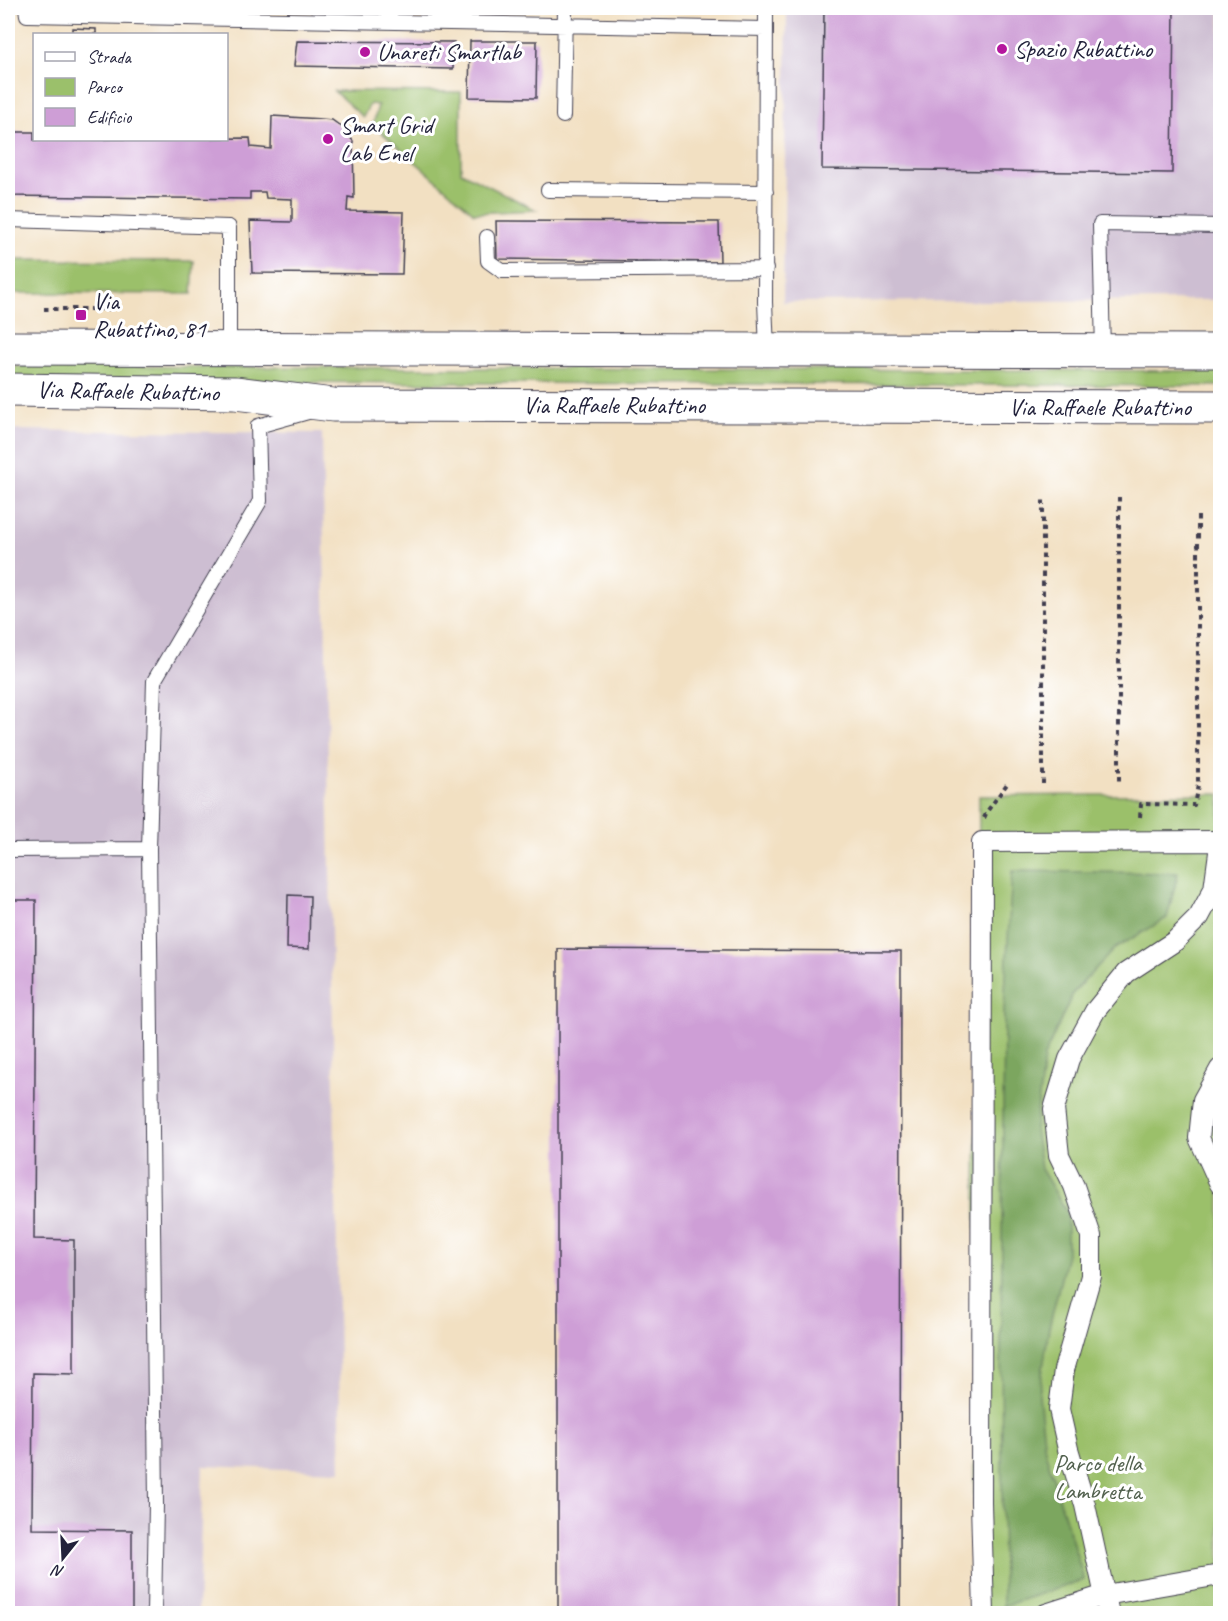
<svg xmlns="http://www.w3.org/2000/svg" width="1228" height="1621" font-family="Caveat,sans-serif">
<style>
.industrial{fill:#cdbed2}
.green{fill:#9bc06b;stroke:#5e7153;stroke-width:1.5}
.forest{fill:#7ca65f;stroke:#4f644d;stroke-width:1.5}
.building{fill:#ce9ed6}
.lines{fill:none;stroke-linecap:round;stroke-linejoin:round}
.service-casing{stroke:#413e4f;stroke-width:16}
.pedestrian-casing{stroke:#413e4f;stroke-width:22}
.tertiary-casing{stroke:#413e4f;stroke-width:35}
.path{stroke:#413e4f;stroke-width:4;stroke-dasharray:4.5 4.5;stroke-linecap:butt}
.service{stroke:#fff;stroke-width:14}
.pedestrian{stroke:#fff;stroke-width:20}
.tertiary{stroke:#fff;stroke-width:33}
.poi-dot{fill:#b5179e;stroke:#fff;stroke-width:2}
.labels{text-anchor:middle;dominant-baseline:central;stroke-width:6;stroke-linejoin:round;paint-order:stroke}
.poi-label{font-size:24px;fill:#22223b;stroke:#fff;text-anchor:start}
.street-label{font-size:24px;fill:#22223b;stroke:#fff}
.park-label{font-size:24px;fill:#52614e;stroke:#fff}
</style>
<rect width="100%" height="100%" fill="#fff"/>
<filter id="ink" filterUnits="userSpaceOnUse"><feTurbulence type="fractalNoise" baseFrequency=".0167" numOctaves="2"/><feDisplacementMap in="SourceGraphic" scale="12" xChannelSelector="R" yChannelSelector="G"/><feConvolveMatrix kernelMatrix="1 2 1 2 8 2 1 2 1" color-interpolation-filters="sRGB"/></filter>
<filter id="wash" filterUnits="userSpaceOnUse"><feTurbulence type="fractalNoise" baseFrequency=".008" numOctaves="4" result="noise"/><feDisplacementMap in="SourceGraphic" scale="24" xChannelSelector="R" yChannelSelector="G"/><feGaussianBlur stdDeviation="1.35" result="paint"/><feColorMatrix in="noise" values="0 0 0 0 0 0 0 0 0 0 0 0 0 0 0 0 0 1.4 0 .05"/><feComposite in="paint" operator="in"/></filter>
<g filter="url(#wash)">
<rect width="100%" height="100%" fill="#f2e0c2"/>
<path class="industrial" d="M 787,8 L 1220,8 L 1220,300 L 783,302 Z
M 8,430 L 322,433 L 341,1471 L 203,1466 L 198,1613 L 8,1614 Z"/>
<path class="green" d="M 334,91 L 461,92 L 461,172 L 536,210 L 474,213 L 373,125 L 378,105 L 370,104 L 363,117 Z
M 8,260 L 194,261 L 192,294 L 8,293 Z
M 8,366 L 1220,371 L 1220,386 L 8,381 Z
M 1220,794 L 1220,1613 L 973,1614 L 979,796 Z"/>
<path class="forest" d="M 1012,871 L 1178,873 L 1167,918 L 1114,949 L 1073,993 L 1044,1057 L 1035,1129 L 1041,1169 L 1067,1212 L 1067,1254 L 1049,1328 L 1039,1395 L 1045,1451 L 1084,1580 L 1003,1606 L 1001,1346 L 1004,1009 Z"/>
<g id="blocks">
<path class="building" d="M 824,8 L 1174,8 L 1172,173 L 822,169 Z
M 72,28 L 96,29 L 96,34 L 72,34 Z
M 297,41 L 454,42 L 453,69 L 294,66 Z
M 470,41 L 537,41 L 536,98 L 469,97 Z
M 272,116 L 322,119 L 332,120 L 343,128 L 353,141 L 354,198 L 348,197 L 347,211 L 404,212 L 402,274 L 252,273 L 250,221 L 292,222 L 292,199 L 266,198 L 265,192 L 250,192 L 250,199 L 8,196 L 8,132 L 34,132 L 34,140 L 250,138 L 251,147 L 271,149 Z
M 496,221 L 719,222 L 720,262 L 497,259 Z
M 288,895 L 310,896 L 309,949 L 287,948 Z
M 8,900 L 36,900 L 34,1239 L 74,1240 L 74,1374 L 33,1373 L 32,1529 L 132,1530 L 132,1614 L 8,1614 Z
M 558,949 L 901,951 L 900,1614 L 558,1614 Z"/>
</g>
</g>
<g filter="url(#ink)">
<use href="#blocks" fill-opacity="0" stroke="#413e4f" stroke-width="1.5"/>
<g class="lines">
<defs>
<path id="service" d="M 26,8 L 27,15 L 766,29
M 766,8 L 765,302 L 767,350
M 563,116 L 565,8
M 548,190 L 766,192
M 8,220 L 229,227 L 229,349
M 487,237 L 488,261 L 502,271 L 766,269
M 1103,351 L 1100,224 L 1220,226
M 8,850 L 149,849
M 154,1614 L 156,1504 L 149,849 L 154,681 L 260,501 L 258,426 L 308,412"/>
<path id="pedestrian" d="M 1220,1069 L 1203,1100 L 1199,1138 L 1220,1184
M 984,1614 L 981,1503 L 982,842 L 1220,841
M 1046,1614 L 1105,1595 L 1220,1575
M 1109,1614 L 1085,1505 L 1068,1449 L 1059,1409 L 1064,1370 L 1091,1276 L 1091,1236 L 1074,1186 L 1059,1155 L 1054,1109 L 1069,1059 L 1095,1011 L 1126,973 L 1175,941 L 1199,917 L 1214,889 L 1220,845"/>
<path id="tertiary" d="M 8,348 L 1220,351
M 8,390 L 235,393 L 333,405 L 1220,407"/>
</defs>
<use href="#service" class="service-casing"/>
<use href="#pedestrian" class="pedestrian-casing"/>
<use href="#tertiary" class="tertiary-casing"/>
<path class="path" d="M 44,309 L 114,309
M 1119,497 L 1119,785
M 1043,784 L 1043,498
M 1140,817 L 1141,804 L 1194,805 L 1198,785 L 1198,514
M 984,818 L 988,810 L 1007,784"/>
<use href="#service" class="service"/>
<use href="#pedestrian" class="pedestrian"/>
<use href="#tertiary" class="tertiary"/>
</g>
</g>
<g class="poi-dot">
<circle cx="1002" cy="49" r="6"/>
<circle cx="365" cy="52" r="6"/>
<circle cx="328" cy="139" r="6"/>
<rect x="75" y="309" width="12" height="12" rx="3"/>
</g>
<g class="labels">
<g class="poi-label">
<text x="1014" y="49">Spazio Rubattino</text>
<text x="377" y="52">Unareti Smartlab</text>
<text x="340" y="125">Smart Grid<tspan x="340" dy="28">Lab Enel</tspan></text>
<text x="93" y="301">Via<tspan x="93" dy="28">Rubattino, 81</tspan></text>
</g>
<g class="street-label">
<text transform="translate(128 391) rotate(1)">Via Raffaele Rubattino</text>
<text x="614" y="405">Via Raffaele Rubattino</text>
<text x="1100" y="407">Via Raffaele Rubattino</text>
</g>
<g class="park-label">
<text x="1098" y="1463">Parco della<tspan x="1098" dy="28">Lambretta</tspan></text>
</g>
</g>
<rect width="1228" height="1621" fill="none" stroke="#fff" stroke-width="30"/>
<rect x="33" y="33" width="195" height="108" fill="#ffffff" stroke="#a7a7b1" stroke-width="1.5"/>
<rect x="45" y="52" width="30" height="9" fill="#ffffff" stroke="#a7a7b1" stroke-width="1.5"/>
<text x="87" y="63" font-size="18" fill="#22223b">Strada</text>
<rect x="45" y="78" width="30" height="18" fill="#9bc06b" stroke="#a7a7b1" stroke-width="1.5"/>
<text x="87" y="93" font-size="18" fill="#22223b">Parco</text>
<rect x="45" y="108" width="30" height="18" fill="#ce9ed6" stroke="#a7a7b1" stroke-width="1.5"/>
<text x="87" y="123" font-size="18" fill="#22223b">Edificio</text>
<g transform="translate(63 1558) rotate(198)" stroke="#ffffff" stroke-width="4.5" paint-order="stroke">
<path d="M0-4.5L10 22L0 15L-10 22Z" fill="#22223b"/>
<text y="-9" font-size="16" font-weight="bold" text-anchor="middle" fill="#22223b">N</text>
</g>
</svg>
